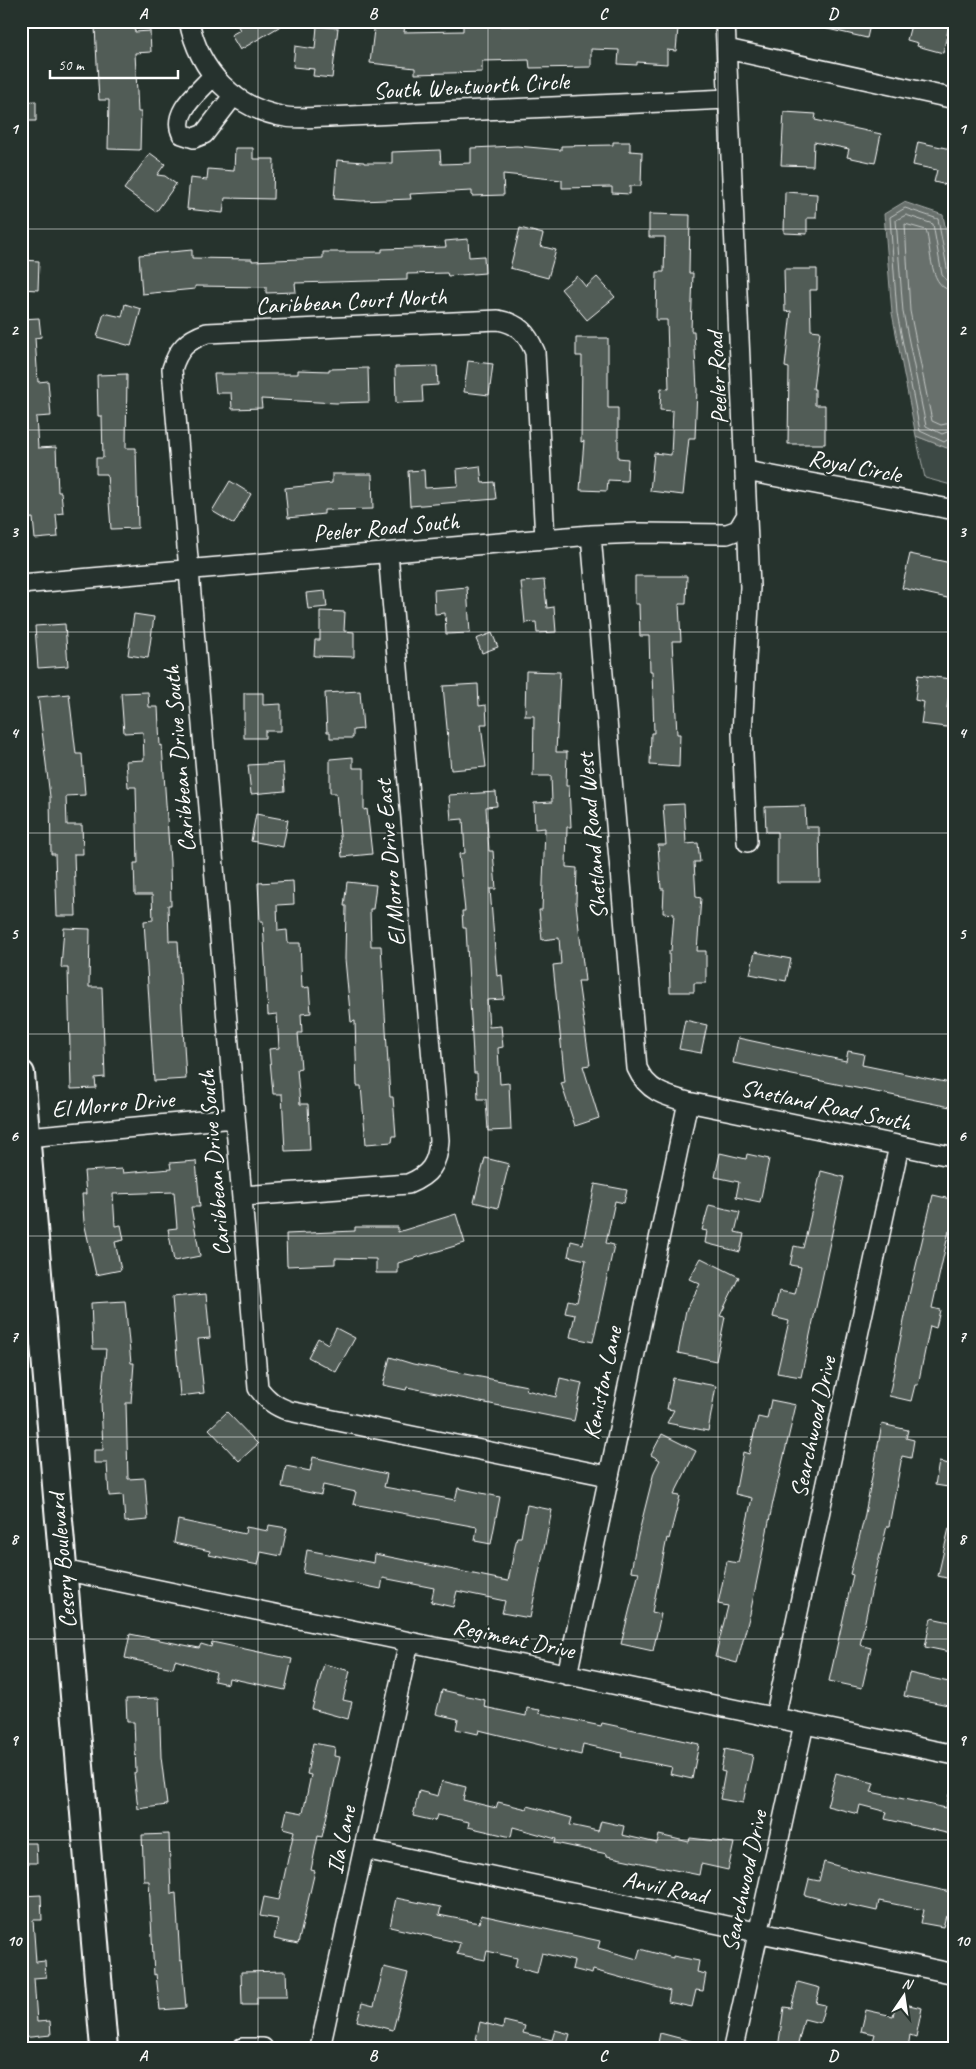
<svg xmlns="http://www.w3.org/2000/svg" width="976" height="2069" font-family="Caveat,sans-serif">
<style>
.green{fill:#3e4944;stroke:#9ea4a2}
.water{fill:#67706c;stroke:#a4a9a7}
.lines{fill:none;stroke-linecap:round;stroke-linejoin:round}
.shore{stroke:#c2c6c4;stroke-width:1}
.building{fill:#515c57;stroke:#fff}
.minor-casing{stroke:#fff;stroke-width:22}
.secondary-casing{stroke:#fff;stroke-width:30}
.minor{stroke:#26332d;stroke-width:19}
.secondary{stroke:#26332d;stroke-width:26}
.grid{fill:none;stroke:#fff;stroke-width:1;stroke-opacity:0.55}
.labels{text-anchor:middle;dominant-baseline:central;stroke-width:4.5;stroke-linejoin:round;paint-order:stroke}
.street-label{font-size:24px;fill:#fff;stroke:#26332d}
.neatline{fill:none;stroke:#fff;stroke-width:2}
.grid-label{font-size:16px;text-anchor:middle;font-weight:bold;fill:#fff}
</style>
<rect width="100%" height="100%" fill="#26332d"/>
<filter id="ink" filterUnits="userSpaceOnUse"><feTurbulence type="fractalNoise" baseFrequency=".02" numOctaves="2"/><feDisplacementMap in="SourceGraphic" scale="10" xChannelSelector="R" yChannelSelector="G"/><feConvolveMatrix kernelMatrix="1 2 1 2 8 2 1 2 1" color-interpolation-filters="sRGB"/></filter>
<g filter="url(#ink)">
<path class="green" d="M 916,436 L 947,448 L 955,438 L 955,486 L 925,478 Z"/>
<path class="water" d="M 904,202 L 943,215 C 958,289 955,362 955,438 L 947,448 L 916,436 L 892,313 L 884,214 Z"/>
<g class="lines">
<path class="shore" d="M 955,277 L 948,273 L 938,219 L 905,208 L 890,217 L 897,313 L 920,431 L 944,442 L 955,435
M 955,283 L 947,281 L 942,275 L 933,224 L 906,215 L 896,220 L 903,312 L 926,426 L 942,434 L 955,429
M 955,291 C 928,290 932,250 926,230 L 905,224 L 910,311 L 932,421 L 941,425 L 955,422"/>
</g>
<path class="building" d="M 235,21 L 289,21 L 240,50 L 231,35 L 240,30 Z
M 375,21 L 405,25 L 404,32 L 463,31 L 463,21 L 490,21 L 490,26 L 531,26 L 531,21 L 590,21 L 590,24 L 678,28 L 676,51 L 667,50 L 667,64 L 637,62 L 637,65 L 618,64 L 619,50 L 591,49 L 591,67 L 530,68 L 529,60 L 482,61 L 482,72 L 415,74 L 415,68 L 370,63 Z
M 820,21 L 871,21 L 867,38 L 819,27 Z
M 912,21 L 950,21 L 943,53 L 917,46 L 918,43 L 907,40 Z
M 134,25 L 135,32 L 150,31 L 151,52 L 135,53 L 138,112 L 141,112 L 140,150 L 108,149 L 109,100 L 99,100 L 95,27 Z
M 317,26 L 338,28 L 332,78 L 313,76 L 314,69 L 293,67 L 295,46 L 315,49 Z
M 36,101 L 36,121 L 21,121 L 21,102 Z
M 784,112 L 816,114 L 815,120 L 881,134 L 875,163 L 847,157 L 849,149 L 814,142 L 813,166 L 781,165 Z
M 613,142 L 630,142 L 630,151 L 642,152 L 641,186 L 630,186 L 630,194 L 612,193 L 612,187 L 562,188 L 562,180 L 503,174 L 504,195 L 472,196 L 472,191 L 410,194 L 411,199 L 361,201 L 334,199 L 337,160 L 364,162 L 364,163 L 392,163 L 392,152 L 440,150 L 441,164 L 471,163 L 471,148 L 517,146 L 561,150 L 561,146 L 613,145 Z
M 918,142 L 955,150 L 955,175 L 951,186 L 934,182 L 937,170 L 913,165 Z
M 235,148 L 253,148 L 253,159 L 274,159 L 273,199 L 225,198 L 223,213 L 187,209 L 190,178 L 207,180 L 208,169 L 234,171 Z
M 150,153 L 165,164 L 157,175 L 165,176 L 176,184 L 156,212 L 124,189 Z
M 785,192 L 817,194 L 816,218 L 807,218 L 807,234 L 784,233 Z
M 649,214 L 690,215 L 689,273 L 693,273 L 691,331 L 694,331 L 697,390 L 695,438 L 689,438 L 683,495 L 650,491 L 654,453 L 671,455 L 673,411 L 660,410 L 661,388 L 669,389 L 667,320 L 656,320 L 657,272 L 664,272 L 665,237 L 649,237 Z
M 520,228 L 543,234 L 540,246 L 556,250 L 548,278 L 510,268 Z
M 468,239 L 469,257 L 484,256 L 485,273 L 448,276 L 447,273 L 407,274 L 407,280 L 295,283 L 296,292 L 266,293 L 266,287 L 195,286 L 195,289 L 142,294 L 139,255 L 192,250 L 192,258 L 252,259 L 252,261 L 323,258 L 323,252 L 382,252 L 382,249 L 446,247 L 445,241 Z
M 21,260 L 39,261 L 38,290 L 21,289 Z
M 784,269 L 817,269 L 817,290 L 810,290 L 811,330 L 820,331 L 813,389 L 815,389 L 815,405 L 825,405 L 825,444 L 788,444 L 789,368 L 785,367 L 791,311 L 785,312 Z
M 577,276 L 586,287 L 597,277 L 615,297 L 587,320 L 561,289 Z
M 125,304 L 141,309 L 131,346 L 97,337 L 104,313 L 122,317 Z
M 39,318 L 41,337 L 35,338 L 38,382 L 48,381 L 51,416 L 36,417 L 38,448 L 56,447 L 58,492 L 61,492 L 63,513 L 56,514 L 58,537 L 35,539 L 33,518 L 24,519 L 21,489 L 21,319 Z
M 576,338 L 608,338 L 608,408 L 618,408 L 618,458 L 628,459 L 627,481 L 608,480 L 607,491 L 580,490 L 584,441 L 581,442 L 582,356 L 576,356 Z
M 468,361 L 493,364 L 489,395 L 464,392 Z
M 437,366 L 438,385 L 422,386 L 423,402 L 396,403 L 395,367 Z
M 368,368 L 369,402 L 336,403 L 261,399 L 262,408 L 232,409 L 231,393 L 216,393 L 214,374 L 298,374 L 298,370 L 329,371 L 329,369 Z
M 127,374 L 126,448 L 136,448 L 138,528 L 111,529 L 107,474 L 96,474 L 96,458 L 103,458 L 102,416 L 98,416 L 97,375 Z
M 480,466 L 482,483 L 494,482 L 496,499 L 410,506 L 408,471 L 424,470 L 425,488 L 458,486 L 457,469 Z
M 332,474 L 372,474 L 373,509 L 324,510 L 324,514 L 288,518 L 285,488 L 332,483 Z
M 230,481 L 251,494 L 234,524 L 212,511 Z
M 910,554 L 955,564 L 955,584 L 952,599 L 902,588 Z
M 635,576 L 687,576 L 686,604 L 679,604 L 681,641 L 672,641 L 677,734 L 680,734 L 679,767 L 650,765 L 651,733 L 654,733 L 652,671 L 650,671 L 649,636 L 640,636 L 639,604 L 635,604 Z
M 544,580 L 547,608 L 554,607 L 556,632 L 537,633 L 536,622 L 525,623 L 521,582 Z
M 467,587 L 470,633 L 446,634 L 445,613 L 435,614 L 434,590 Z
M 325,591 L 327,607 L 308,609 L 306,593 Z
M 320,611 L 345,612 L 344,631 L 354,632 L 354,657 L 314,656 L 315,640 L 320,640 Z
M 134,614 L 154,617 L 148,658 L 128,655 Z
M 65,624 L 68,666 L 38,668 L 35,626 Z
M 492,633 L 498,647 L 482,653 L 476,639 Z
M 526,671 L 560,672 L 556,752 L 567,752 L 566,786 L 569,786 L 571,827 L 567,827 L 566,867 L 577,868 L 576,903 L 585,981 L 578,981 L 590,1065 L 583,1066 L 599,1118 L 575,1126 L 561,1083 L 565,1082 L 553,965 L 561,964 L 559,938 L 542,940 L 539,910 L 542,910 L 545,828 L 535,829 L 534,803 L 552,802 L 551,776 L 533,776 L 534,716 L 525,716 Z
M 918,675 L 951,679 L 947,708 L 955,709 L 955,728 L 921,724 L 924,702 L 915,700 Z
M 478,684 L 479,706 L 486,705 L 487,724 L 481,724 L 486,767 L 451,770 L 443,686 Z
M 360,691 L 363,729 L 353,730 L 353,738 L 330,738 L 330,732 L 327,732 L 325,693 Z
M 148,692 L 149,707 L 158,707 L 160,746 L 162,745 L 170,862 L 171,905 L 168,905 L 169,941 L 178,941 L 186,1079 L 154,1081 L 144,921 L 153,920 L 152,895 L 135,895 L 134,863 L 138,863 L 136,787 L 128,787 L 126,761 L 144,760 L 143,732 L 124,733 L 121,693 Z
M 244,693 L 263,693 L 263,705 L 281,704 L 281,731 L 265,731 L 265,738 L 244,738 Z
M 69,694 L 76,754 L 82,754 L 85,795 L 66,796 L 67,825 L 82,825 L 83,854 L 74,854 L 76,916 L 57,916 L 55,854 L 51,854 L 50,797 L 38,697 Z
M 353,757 L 353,768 L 364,768 L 364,810 L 367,809 L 372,854 L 342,857 L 336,793 L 330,793 L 330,759 Z
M 283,763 L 285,791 L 251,794 L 248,765 Z
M 496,792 L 497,806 L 486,807 L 489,851 L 493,851 L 496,889 L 490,889 L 497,976 L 502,975 L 504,999 L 487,1000 L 489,1027 L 501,1026 L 503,1047 L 498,1048 L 500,1084 L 509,1083 L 511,1130 L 488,1131 L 486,1099 L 478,1099 L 477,1073 L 474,1073 L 466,928 L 463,928 L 462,911 L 465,911 L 459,854 L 465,853 L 463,819 L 451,820 L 449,795 Z
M 684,804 L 686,844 L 698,843 L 700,862 L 694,862 L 696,897 L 701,898 L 697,951 L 706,951 L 706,983 L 694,983 L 694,992 L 670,992 L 669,951 L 671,951 L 674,914 L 663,913 L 664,889 L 661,889 L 658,845 L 666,845 L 663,805 Z
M 805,806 L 806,827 L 819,827 L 820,882 L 777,882 L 777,832 L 766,832 L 765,807 Z
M 256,814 L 288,820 L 283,847 L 251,841 Z
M 293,881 L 294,904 L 277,905 L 278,931 L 287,930 L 288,943 L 300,943 L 302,988 L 309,987 L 311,1013 L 301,1014 L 302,1033 L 298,1033 L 301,1068 L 297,1069 L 300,1104 L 308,1104 L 310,1150 L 285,1151 L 282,1094 L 273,1094 L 269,1049 L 279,1048 L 277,1014 L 268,1015 L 263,921 L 260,921 L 258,883 Z
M 347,882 L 376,885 L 373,909 L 370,909 L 371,946 L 381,946 L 390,1097 L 393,1097 L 396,1136 L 393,1136 L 392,1142 L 366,1144 L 361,1086 L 357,1086 L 355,1021 L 351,1022 L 345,959 L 346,906 L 344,906 Z
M 64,928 L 90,929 L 89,987 L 102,987 L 105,1077 L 95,1078 L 96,1088 L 71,1089 L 68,968 L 61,968 Z
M 755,952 L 791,959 L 786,981 L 750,974 Z
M 685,1020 L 707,1025 L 701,1053 L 679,1049 Z
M 738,1038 L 846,1061 L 848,1051 L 864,1054 L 862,1065 L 955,1084 L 955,1108 L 733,1063 Z
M 720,1153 L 746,1159 L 747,1154 L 769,1159 L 760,1202 L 736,1197 L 739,1182 L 715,1177 Z
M 485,1158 L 509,1164 L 498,1208 L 474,1202 Z
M 196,1161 L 200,1207 L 191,1207 L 200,1256 L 174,1261 L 168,1229 L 177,1228 L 174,1192 L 113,1194 L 115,1226 L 121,1225 L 124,1240 L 115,1242 L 121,1270 L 96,1275 L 84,1222 L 82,1194 L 86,1194 L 84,1171 L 122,1169 L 123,1173 L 171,1169 L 170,1163 Z
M 821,1171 L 844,1177 L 801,1377 L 777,1373 L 789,1321 L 773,1317 L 779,1291 L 795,1294 L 801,1267 L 790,1265 L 794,1246 L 803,1248 Z
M 595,1184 L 627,1190 L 624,1203 L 615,1201 L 606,1243 L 614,1245 L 593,1342 L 570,1337 L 575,1315 L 565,1313 L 568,1300 L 577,1302 L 586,1260 L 568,1256 L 571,1241 L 583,1244 Z
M 933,1195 L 955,1200 L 955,1232 L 949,1231 L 932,1308 L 940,1310 L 936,1328 L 930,1326 L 918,1385 L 915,1385 L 911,1401 L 889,1396 L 910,1291 Z
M 709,1205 L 740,1212 L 735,1232 L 744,1234 L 740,1252 L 705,1243 L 707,1231 L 702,1230 Z
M 456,1214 L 465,1243 L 398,1263 L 398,1273 L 376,1273 L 376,1259 L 335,1258 L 335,1264 L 287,1266 L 286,1234 L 355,1231 L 355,1227 L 398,1227 L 398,1232 Z
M 701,1258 L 739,1277 L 720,1316 L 725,1317 L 716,1361 L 678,1353 L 686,1310 L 700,1284 L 689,1279 Z
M 206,1294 L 210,1338 L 198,1339 L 204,1393 L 180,1396 L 172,1297 Z
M 125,1301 L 131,1363 L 134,1363 L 131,1403 L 126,1403 L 128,1479 L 145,1478 L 148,1520 L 125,1522 L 123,1495 L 109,1496 L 107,1463 L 94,1463 L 94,1450 L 103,1450 L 101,1401 L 106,1349 L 93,1349 L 91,1303 Z
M 336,1328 L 355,1338 L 336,1372 L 308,1357 L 318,1338 L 328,1344 Z
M 390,1357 L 413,1364 L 527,1386 L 526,1390 L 556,1397 L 560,1378 L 582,1383 L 574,1421 L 407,1387 L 406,1390 L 383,1385 Z
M 673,1378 L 716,1386 L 708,1431 L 667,1423 L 674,1410 L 667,1409 Z
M 771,1400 L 796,1405 L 773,1502 L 750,1614 L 737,1663 L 715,1657 L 728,1606 L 718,1604 L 727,1561 L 738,1563 L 752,1498 L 735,1494 L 743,1452 L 749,1454 L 758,1417 L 767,1419 Z
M 227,1412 L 258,1444 L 239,1461 L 209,1429 Z
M 882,1424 L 908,1430 L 906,1438 L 914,1440 L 911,1458 L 902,1456 L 889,1526 L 887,1526 L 871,1592 L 860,1645 L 871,1648 L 862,1688 L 829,1681 L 853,1575 L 850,1574 L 864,1519 Z
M 662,1434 L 696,1451 L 674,1495 L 680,1496 L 669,1539 L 667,1538 L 652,1612 L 661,1614 L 653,1651 L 621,1644 L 639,1572 L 631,1571 L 637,1540 L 654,1472 L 660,1460 L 651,1455 Z
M 313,1457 L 387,1474 L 384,1487 L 455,1500 L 458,1488 L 500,1497 L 491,1544 L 475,1541 L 477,1527 L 353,1504 L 356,1492 L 323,1485 L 321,1495 L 282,1487 L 286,1466 L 310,1471 Z
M 939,1462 L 955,1465 L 955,1488 L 935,1485 Z
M 527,1505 L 552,1510 L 530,1618 L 502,1613 L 505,1601 L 457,1591 L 453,1607 L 431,1602 L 434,1588 L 383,1578 L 381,1589 L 303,1573 L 307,1550 L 374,1563 L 375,1554 L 508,1581 L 517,1537 L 521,1537 Z
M 178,1520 L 245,1534 L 246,1527 L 268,1531 L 269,1525 L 287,1528 L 281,1556 L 261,1552 L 258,1565 L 209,1555 L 210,1551 L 174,1543 Z
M 949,1528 L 955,1529 L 955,1580 L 938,1576 Z
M 931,1618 L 955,1623 L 955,1653 L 925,1647 Z
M 130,1634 L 199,1648 L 201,1644 L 211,1647 L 212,1642 L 292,1659 L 285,1690 L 229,1678 L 228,1684 L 214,1681 L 216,1672 L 175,1660 L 173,1668 L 125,1658 Z
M 324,1664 L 350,1671 L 343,1700 L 352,1702 L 348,1719 L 312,1709 Z
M 909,1673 L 953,1683 L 948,1705 L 904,1696 Z
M 442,1690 L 485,1700 L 484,1707 L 526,1716 L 527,1708 L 540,1710 L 539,1713 L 601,1726 L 602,1723 L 699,1744 L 692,1779 L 670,1774 L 672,1767 L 621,1757 L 622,1753 L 583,1744 L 581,1755 L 479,1730 L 478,1734 L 456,1729 L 458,1719 L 436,1714 Z
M 159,1698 L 161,1757 L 167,1805 L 138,1809 L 134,1773 L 136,1772 L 134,1722 L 127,1722 L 126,1699 Z
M 313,1743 L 335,1747 L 334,1756 L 340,1757 L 322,1837 L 318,1836 L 311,1870 L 315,1871 L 298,1944 L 274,1939 L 278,1919 L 260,1916 L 264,1897 L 279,1900 L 294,1831 L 283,1828 L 287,1810 L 303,1813 L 311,1775 L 307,1774 Z
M 725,1749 L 753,1755 L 743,1803 L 720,1799 L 725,1772 L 721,1771 Z
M 836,1773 L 874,1783 L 871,1792 L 946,1808 L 949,1794 L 955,1794 L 955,1835 L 885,1819 L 887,1812 L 860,1805 L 858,1814 L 827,1806 Z
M 442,1781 L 466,1787 L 463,1800 L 496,1808 L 498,1802 L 527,1809 L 528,1806 L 572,1818 L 570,1825 L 598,1831 L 601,1821 L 624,1826 L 622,1835 L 657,1843 L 659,1835 L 689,1842 L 690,1838 L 734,1843 L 728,1870 L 701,1864 L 699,1875 L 607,1856 L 607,1854 L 555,1843 L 556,1839 L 513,1827 L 511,1837 L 468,1827 L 469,1822 L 437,1815 L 435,1821 L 413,1816 L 419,1791 L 438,1796 Z
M 169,1834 L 171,1894 L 176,1893 L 180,1961 L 182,1960 L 186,2008 L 160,2010 L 156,1974 L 154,1975 L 149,1881 L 144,1881 L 142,1835 Z
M 21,1843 L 36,1843 L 37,1863 L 21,1863 Z
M 824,1862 L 855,1871 L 955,1893 L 955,1918 L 946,1916 L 943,1927 L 921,1923 L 924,1910 L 879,1901 L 877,1911 L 846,1904 L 846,1906 L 805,1895 L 809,1879 L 819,1881 Z
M 41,1895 L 42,1920 L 33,1920 L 36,1962 L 45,1961 L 46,1977 L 34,1978 L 37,2022 L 50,2021 L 51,2035 L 21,2038 L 21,1896 Z
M 396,1898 L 441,1907 L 439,1915 L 479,1923 L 481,1915 L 600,1941 L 598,1948 L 637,1959 L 640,1949 L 673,1958 L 673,1956 L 699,1961 L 697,1972 L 706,1974 L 703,1991 L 696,1990 L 692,2007 L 668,2002 L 670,1991 L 593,1970 L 592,1974 L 572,1969 L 574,1961 L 542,1953 L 537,1973 L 515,1967 L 517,1958 L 487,1951 L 485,1960 L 457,1954 L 460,1943 L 390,1927 Z
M 384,1967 L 408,1973 L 393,2030 L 357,2021 L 362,2003 L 374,2006 Z
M 286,1971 L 287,1997 L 257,1997 L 257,2005 L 242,2005 L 241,1972 Z
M 798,1982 L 820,1988 L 816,2003 L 825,2005 L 820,2023 L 804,2019 L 797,2048 L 778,2048 L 784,2007 L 791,2008 Z
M 896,2002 L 922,2008 L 916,2037 L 910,2035 L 908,2048 L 871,2048 L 875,2034 L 861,2031 L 866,2010 L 893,2016 Z
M 504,2021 L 525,2026 L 523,2033 L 552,2040 L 555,2030 L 570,2034 L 566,2048 L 474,2048 L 480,2022 L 503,2028 Z
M 660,2033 L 698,2043 L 697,2048 L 657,2048 Z"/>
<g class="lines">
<defs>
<path id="minor" d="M 189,21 C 199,71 234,109 286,117 C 299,119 314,117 328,117 L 728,99
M 725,21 L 750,587 L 742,733 L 747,842
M 727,49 L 955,99
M 213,76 C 199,92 171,112 182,134 L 194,138 L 204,134 L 234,95
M 746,471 L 955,510
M 591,535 L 637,1068 C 647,1091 665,1096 688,1102 L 955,1157
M 545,539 L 535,352 C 527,333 519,324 498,320 L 207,333 C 187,340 178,349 172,369 L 258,1388 C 267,1400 275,1406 289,1411 L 608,1476
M 21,584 L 591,535 L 639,533 L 727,534 L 738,530 L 747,515
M 27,1137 L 234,1118
M 243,1196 L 408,1184 C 430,1175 438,1164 439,1140 L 388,553
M 63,1570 L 955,1755
M 567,1675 L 688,1102
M 775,1718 L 899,1146
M 364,1849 L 955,1974
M 242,2048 L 263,2048
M 320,2048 L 409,1642
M 733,2048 L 804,1724"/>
<path id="secondary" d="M 21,1074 L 104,2048"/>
</defs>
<use href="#minor" class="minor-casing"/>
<use href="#secondary" class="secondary-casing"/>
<use href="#minor" class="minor"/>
<use href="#secondary" class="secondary"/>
</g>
</g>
<path class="grid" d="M 258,21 L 258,2048M 488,21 L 488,2048M 718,21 L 718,2048M 21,229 L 955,229M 21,430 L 955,430M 21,632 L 955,632M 21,833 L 955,833M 21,1034 L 955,1034M 21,1236 L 955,1236M 21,1437 L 955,1437M 21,1639 L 955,1639M 21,1840 L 955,1840"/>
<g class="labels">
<g class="street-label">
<text transform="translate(471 86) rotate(-3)">South Wentworth Circle</text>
<text transform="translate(351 301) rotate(-3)">Caribbean Court North</text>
<text transform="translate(717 378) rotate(-93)">Peeler Road</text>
<text transform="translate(855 466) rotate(11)">Royal Circle</text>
<text transform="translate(386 527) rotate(-5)">Peeler Road South</text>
<text transform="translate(179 759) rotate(-95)">Caribbean Drive South</text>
<text transform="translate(592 836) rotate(-95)">Shetland Road West</text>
<text transform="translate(390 863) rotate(-95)">El Morro Drive East</text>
<text transform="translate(113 1104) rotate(-5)">El Morro Drive</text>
<text transform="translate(826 1105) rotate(12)">Shetland Road South</text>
<text transform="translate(214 1163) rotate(-95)">Caribbean Drive South</text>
<text transform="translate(602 1383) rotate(-78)">Keniston Lane</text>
<text transform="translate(813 1427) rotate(-78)">Searchwood Drive</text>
<text transform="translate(62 1561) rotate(-95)">Cesery Boulevard</text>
<text transform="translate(514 1638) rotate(12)">Regiment Drive</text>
<text transform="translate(341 1840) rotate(-78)">Ila Lane</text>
<text transform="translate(744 1881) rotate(-78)">Searchwood Drive</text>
<text transform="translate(665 1887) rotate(12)">Anvil Road</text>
</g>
</g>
<rect width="976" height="2069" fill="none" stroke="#26332d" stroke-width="55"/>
<g transform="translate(904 1996) rotate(13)" stroke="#26332d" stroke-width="4" paint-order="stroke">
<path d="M0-4L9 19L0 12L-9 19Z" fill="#ffffff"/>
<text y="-8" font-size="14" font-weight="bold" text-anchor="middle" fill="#ffffff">N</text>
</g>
<path d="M50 70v8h128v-8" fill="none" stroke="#ffffff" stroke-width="2.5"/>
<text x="58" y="70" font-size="15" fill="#ffffff" stroke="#26332d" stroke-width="4" paint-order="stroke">50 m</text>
<rect x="28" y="28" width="920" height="2014" class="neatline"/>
<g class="grid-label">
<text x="143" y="19">A</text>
<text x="373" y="19">B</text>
<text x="603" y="19">C</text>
<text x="833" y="19">D</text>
<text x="14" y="134">1</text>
<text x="962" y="134">1</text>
<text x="14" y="335">2</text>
<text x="962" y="335">2</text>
<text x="14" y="537">3</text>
<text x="962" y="537">3</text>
<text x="14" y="738">4</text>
<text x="962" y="738">4</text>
<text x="14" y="939">5</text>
<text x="962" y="939">5</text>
<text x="14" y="1141">6</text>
<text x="962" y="1141">6</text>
<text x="14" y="1342">7</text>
<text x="962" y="1342">7</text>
<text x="14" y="1544">8</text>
<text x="962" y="1544">8</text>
<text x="14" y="1745">9</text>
<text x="962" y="1745">9</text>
<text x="14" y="1946">10</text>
<text x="962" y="1946">10</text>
<text x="143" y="2061">A</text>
<text x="373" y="2061">B</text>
<text x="603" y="2061">C</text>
<text x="833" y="2061">D</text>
</g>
</svg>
